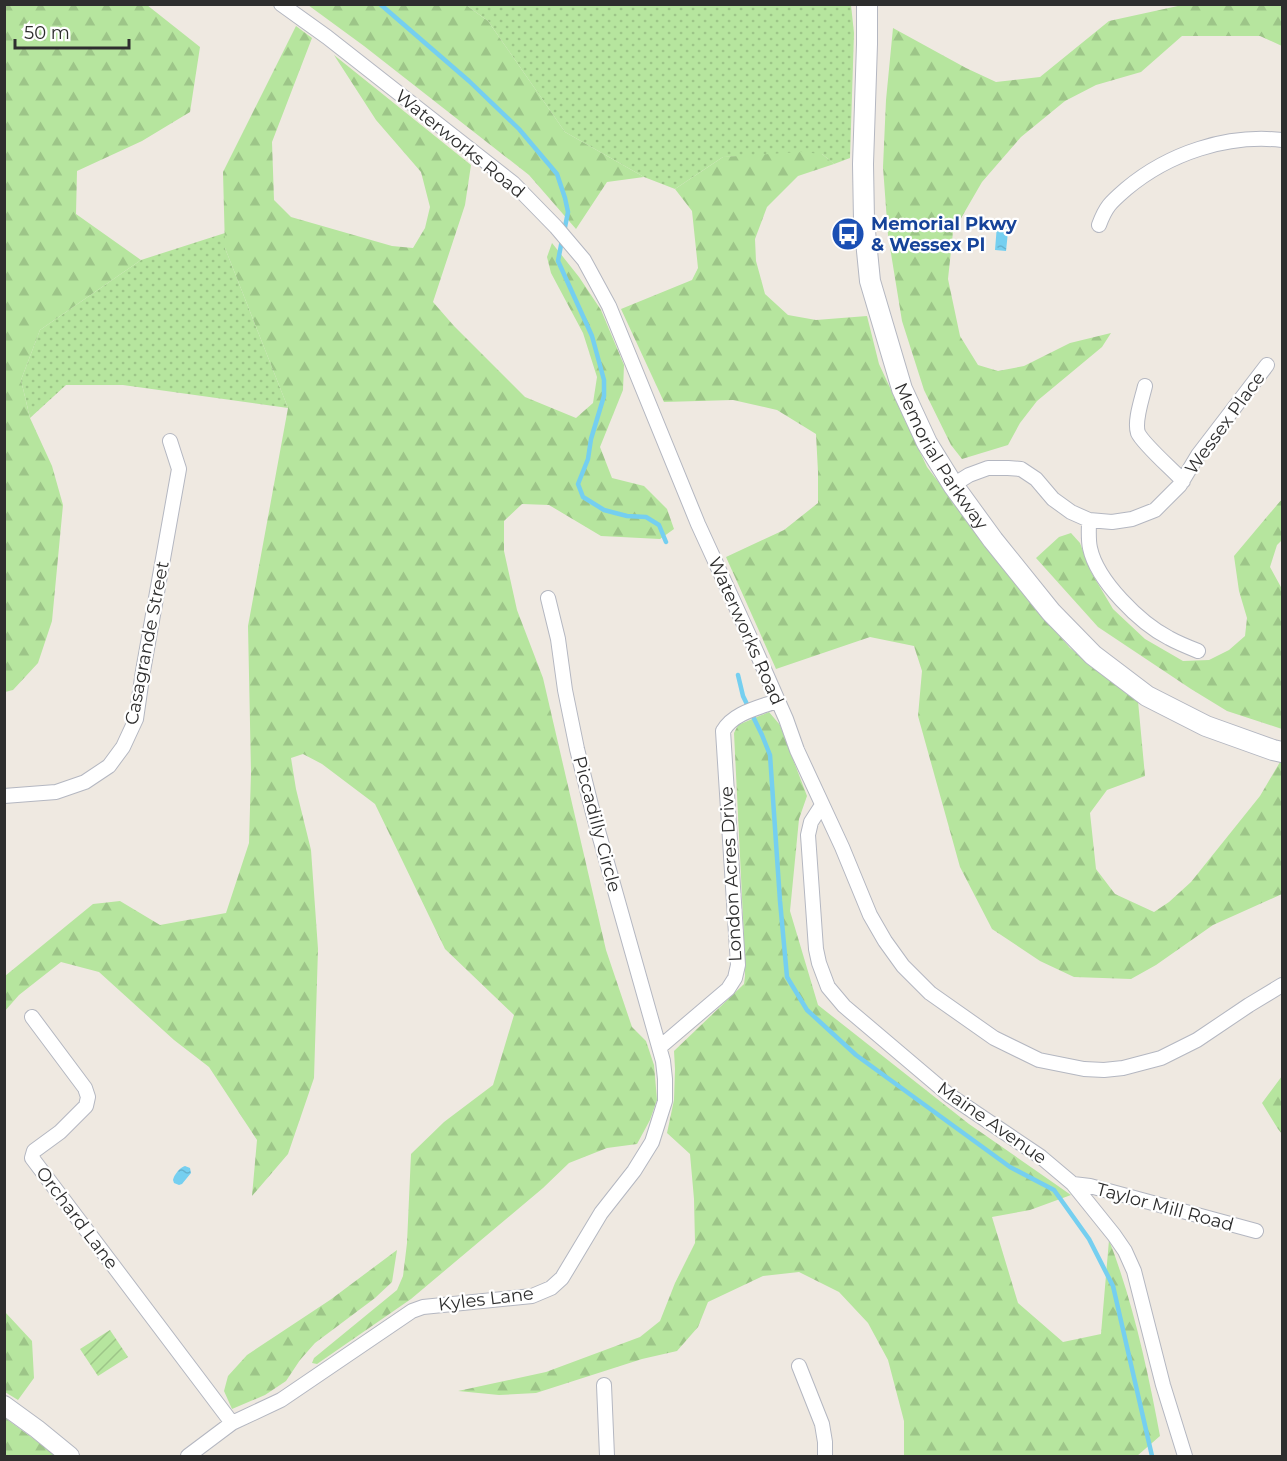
<svg xmlns="http://www.w3.org/2000/svg" width="1287" height="1461" font-family="Montserrat,sans-serif">
<style>
.grass{fill:url(#grass-dots)}
.forest{fill:url(#forest-firs)}
.garden{fill:url(#garden-furrows)}
.water{fill:url(#water-ripples)}
.lines{fill:none;stroke-linecap:round;stroke-linejoin:round}
.stream{stroke:#75cff0;stroke-width:4.5}
.minor-casing{stroke:#b4b7c1;stroke-width:16}
.tertiary-casing{stroke:#b4b7c1;stroke-width:20}
.secondary-casing{stroke:#b4b7c1;stroke-width:22}
.minor{stroke:#fff;stroke-width:14}
.tertiary{stroke:#fff;stroke-width:18}
.secondary{stroke:#fff;stroke-width:20}
.labels{text-anchor:middle;dominant-baseline:central;stroke-width:4.5;stroke-linejoin:round;paint-order:stroke}
.street-label{font-size:18px;fill:#2e2e2e;stroke:#fff}
.transit-label{font-size:18px;font-weight:bold;fill:#164399;stroke:#fff;text-anchor:start}
</style>
<defs>
<pattern id="grass-dots" width="8" height="8" patternUnits="userSpaceOnUse" patternTransform="scale(1.5)"><rect width="8" height="8" fill="#b6e59e"/><path d="M2 2h.1M6 6h.1" fill="none" stroke="#9dc588" stroke-width="1.8" stroke-linecap="round"/></pattern>
<pattern id="forest-firs" width="22" height="20" patternUnits="userSpaceOnUse" patternTransform="scale(1.5)"><rect width="22" height="20" fill="#b6e59e"/><path d="M5 1l3.5 6h-7zM16 11l3.5 6h-7z" fill="#9dc588"/></pattern>
<pattern id="garden-furrows" width="10" height="10" patternUnits="userSpaceOnUse" patternTransform="scale(1.5)"><rect width="10" height="10" fill="#b6e59e"/><path d="M-1 1l2-2M0 10L10 0M9 11l2-2" fill="none" stroke="#9dc588"/></pattern>
<pattern id="water-ripples" width="26" height="14" patternUnits="userSpaceOnUse" patternTransform="scale(1.5)"><rect width="26" height="14" fill="#75cff0"/><path d="M2 4q2-2 4 0t4 0M15 11q2-2 4 0t4 0" fill="none" stroke="#66b2ce"/></pattern>
</defs>
<rect width="100%" height="100%" fill="#efe9e1"/>
<path class="grass" d="M 466,5 L 851,5 L 854,33 L 850,158 L 834,164 L 822,154 L 723,157 L 675,189 L 644,177 L 565,132 L 488,21 Z
M 225,233 L 225,248 L 288,408 L 123,385 L 66,385 L 30,418 L 21,380 L 40,330 L 141,260 Z"/>
<path class="forest" d="M 5,4 L 147,5 L 200,47 L 190,112 L 142,141 L 77,171 L 76,214 L 141,260 L 40,330 L 21,380 L 30,418 L 52,466 L 63,505 L 52,621 L 38,663 L 13,690 L 5,692 Z
M 1187,4 L 1282,5 L 1282,46 L 1260,36 L 1182,36 L 1141,72 L 1096,85 L 1065,101 L 1021,137 L 982,182 L 953,232 L 948,279 L 960,336 L 978,365 L 998,371 L 1024,366 L 1070,343 L 1111,333 L 1102,347 L 1037,401 L 1020,423 L 1008,445 L 962,459 L 951,445 L 924,390 L 902,321 L 888,235 L 883,167 L 886,100 L 893,28 L 966,68 L 996,82 L 1040,77 L 1109,21 Z
M 308,5 L 466,5 L 488,21 L 565,132 L 644,177 L 607,182 L 576,229 L 529,175 L 364,46 Z
M 296,26 L 312,38 L 272,142 L 274,200 L 291,217 L 392,246 L 413,248 L 425,228 L 430,207 L 421,172 L 376,120 L 334,55 L 471,165 L 465,205 L 433,302 L 454,326 L 525,397 L 576,418 L 593,403 L 597,377 L 583,333 L 551,273 L 547,257 L 552,243 L 579,277 L 601,310 L 624,365 L 623,390 L 600,447 L 612,478 L 644,486 L 667,509 L 674,529 L 660,539 L 601,536 L 549,505 L 522,504 L 504,521 L 504,551 L 517,610 L 543,678 L 606,950 L 632,1027 L 646,1041 L 654,1065 L 657,1100 L 650,1120 L 637,1144 L 607,1148 L 569,1163 L 543,1188 L 411,1299 L 317,1364 L 312,1363 L 314,1358 L 397,1290 L 403,1276 L 407,1243 L 411,1154 L 444,1122 L 493,1085 L 514,1015 L 445,949 L 375,804 L 322,764 L 303,754 L 291,758 L 296,789 L 311,850 L 318,949 L 314,1078 L 288,1154 L 252,1196 L 257,1140 L 209,1067 L 174,1040 L 99,972 L 61,962 L 19,995 L 4,1012 L 5,976 L 93,904 L 120,901 L 160,925 L 226,913 L 249,843 L 251,772 L 248,626 L 288,408 L 225,248 L 223,172 Z
M 801,152 L 822,154 L 834,164 L 798,176 L 767,207 L 755,239 L 756,261 L 765,294 L 788,315 L 816,320 L 867,316 L 879,364 L 927,467 L 1026,597 L 1070,648 L 1138,701 L 1145,776 L 1107,790 L 1090,813 L 1096,869 L 1115,894 L 1154,912 L 1169,902 L 1191,882 L 1260,796 L 1280,762 L 1282,763 L 1282,894 L 1213,925 L 1156,965 L 1131,979 L 1074,977 L 1040,961 L 992,929 L 960,867 L 918,716 L 922,671 L 914,646 L 870,637 L 776,669 L 726,557 L 784,530 L 818,503 L 818,472 L 816,434 L 777,410 L 733,400 L 664,402 L 621,309 L 692,280 L 698,268 L 692,211 L 675,189 L 723,157 Z
M 1282,499 L 1282,540 L 1277,545 L 1270,567 L 1282,589 L 1282,729 L 1227,711 L 1191,689 L 1098,627 L 1036,558 L 1059,537 L 1071,533 L 1080,543 L 1091,572 L 1113,609 L 1145,639 L 1183,661 L 1209,660 L 1229,650 L 1245,636 L 1247,618 L 1239,591 L 1234,556 Z
M 769,712 L 780,725 L 807,796 L 799,819 L 790,911 L 818,1005 L 969,1124 L 1071,1195 L 1030,1210 L 992,1217 L 1018,1303 L 1063,1342 L 1101,1334 L 1109,1240 C 1133,1302 1148,1371 1160,1436 L 1137,1456 L 904,1456 L 904,1421 L 888,1360 L 868,1323 L 839,1292 L 799,1272 L 763,1276 L 708,1302 L 698,1327 L 677,1351 L 642,1359 L 536,1393 L 499,1395 L 458,1391 L 546,1372 L 640,1337 L 660,1321 L 675,1283 L 695,1243 L 694,1199 L 690,1154 L 667,1133 L 674,1100 L 675,1069 L 674,1051 L 744,984 L 745,976 L 744,938 L 734,733 L 738,725 Z
M 1282,1076 L 1282,1134 L 1278,1129 L 1262,1103 Z
M 397,1250 L 392,1282 L 375,1298 L 315,1343 L 300,1360 L 286,1381 L 265,1395 L 232,1409 L 224,1391 L 228,1376 L 247,1355 L 330,1300 Z
M 5,1312 L 32,1341 L 34,1378 L 18,1400 L 5,1392 Z
M 5,1418 L 57,1456 L 5,1456 Z"/>
<path class="garden" d="M 110,1330 L 128,1357 L 98,1376 L 80,1349 Z"/>
<path class="water" d="M 997,225 L 1011,226 L 1011,232 L 1008,232 L 1006,251 L 995,250 Z
M 185,1166 L 190,1168 L 191,1173 L 182,1184 L 179,1185 L 174,1183 L 173,1180 C 174,1175 180,1167 185,1166 Z"/>
<g class="lines">
<path class="stream" d="M 380,4 L 469,81 L 519,129 L 557,174 L 565,198 L 568,212 L 564,232
M 562,240 L 558,261 L 592,336 L 604,380 L 604,396 L 591,439 L 588,459 L 578,484 L 583,497 L 604,510 L 627,516 L 646,517 L 659,525 L 666,542
M 738,675 L 743,696 L 762,735 L 770,755 L 780,901 L 787,977 L 807,1010 L 856,1055 L 1010,1167 L 1054,1190 L 1089,1239 L 1113,1286 L 1152,1456"/>
<defs>
<path id="minor" d="M 281,4 L 327,37 L 513,183 L 556,227 L 584,260 L 609,306 L 698,524 L 752,642 L 786,719 L 797,750 L 842,847 L 870,915 L 885,941 L 903,966 L 930,993 L 994,1038 L 1039,1060 L 1084,1069 L 1104,1070 L 1123,1068 L 1161,1058 L 1197,1040 L 1249,1005 L 1282,985
M 1099,225 C 1106,206 1111,202 1126,189 C 1169,153 1227,134 1282,140
M 1145,386 C 1142,399 1134,421 1138,433 C 1143,444 1173,470 1183,481
M 953,485 L 969,475 L 988,468 L 1008,468 L 1021,469 L 1036,479 L 1053,499 L 1071,512 L 1089,520 L 1112,522 L 1132,519 L 1155,510 L 1180,485 L 1198,455 L 1267,365
M 1089,520 C 1089,529 1088,539 1090,548 C 1097,581 1140,623 1169,638 C 1178,643 1188,647 1198,651
M 4,796 L 56,792 L 85,782 L 109,766 L 123,747 L 136,719 L 143,671 L 179,469 L 170,441
M 822,805 L 811,822 L 808,835 L 816,949 L 819,963 L 828,987 L 844,1006 L 949,1095 L 1041,1157 L 1073,1184 L 1114,1235 L 1125,1251 L 1134,1271 L 1163,1385 L 1185,1456
M 32,1017 L 85,1088 L 88,1097 L 86,1106 L 60,1132 L 34,1151 L 32,1158 L 232,1423
M 660,1047 L 728,989 L 735,978 L 738,965 L 723,731 C 733,713 758,708 777,701
M 1073,1184 L 1090,1186 L 1256,1231
M 799,1366 L 822,1424 L 825,1442 L 825,1456
M 604,1385 L 607,1456
M 188,1456 L 232,1423 L 281,1400 L 412,1311 L 423,1307 L 532,1296 L 551,1288 L 562,1278 L 601,1213 L 634,1171 L 652,1142 L 665,1101 L 665,1079 L 663,1061 L 593,813 L 577,749 L 565,690 L 558,639 L 548,598"/>
<path id="tertiary" d="M 4,1405 L 37,1429 L 70,1456"/>
<g id="secondary">
<path id="s1" d="M 867,4 L 867,44 L 863,164 L 864,221 L 870,281 L 902,389 L 927,443 L 953,485 L 993,540 L 1051,612 L 1093,655 L 1147,696 L 1206,726 L 1273,750 L 1282,752"/>
</g>
</defs>
<use href="#minor" class="minor-casing"/>
<use href="#tertiary" class="tertiary-casing"/>
<use href="#secondary" class="secondary-casing"/>
<use href="#minor" class="minor"/>
<use href="#tertiary" class="tertiary"/>
<use href="#secondary" class="secondary"/>
</g>
<defs>
<symbol id="bus-disc" viewBox="-11 -11 22 22"><circle r="9.5" fill="#1a4fb4" stroke="#fff"/><path d="M-5-6H5V4H4V6H2V4H-2V6H-4V4H-5ZM-3.5-4V0h7V-4ZM-3.5 1.2v1.5H-2V1.2ZM2 1.2v1.5H3.5V1.2Z" fill="#fff"/></symbol>
</defs>
<g fill-rule="evenodd">
<use href="#bus-disc" x="829" y="215" width="38" height="38"/>
</g>
<g class="labels">
<g class="street-label">
<text transform="translate(460 144) rotate(39)">Waterworks Road</text>
<text transform="translate(1225 423) rotate(-54)">Wessex Place</text>
<text stroke="none"><textPath href="#s1" startOffset="468">Memorial Parkway</textPath></text>
<text transform="translate(746 631) rotate(66)">Waterworks Road</text>
<text transform="translate(147 643) rotate(-79)">Casagrande Street</text>
<text transform="translate(597 824) rotate(75)">Piccadilly Circle</text>
<text transform="translate(731 874) rotate(-93)">London Acres Drive</text>
<text transform="translate(992 1123) rotate(35)">Maine Avenue</text>
<text transform="translate(1165 1207) rotate(15)">Taylor Mill Road</text>
<text transform="translate(77 1218) rotate(53)">Orchard Lane</text>
<text transform="translate(486 1299) rotate(-7)">Kyles Lane</text>
</g>
<g class="transit-label">
<text x="871" y="224">Memorial Pkwy<tspan x="871" dy="21">&amp; Wessex Pl</tspan></text>
</g>
</g>
<rect width="1287" height="1461" fill="none" stroke="#2e2e2e" stroke-width="12"/>
<path d="M15 39v9h114v-9" fill="none" stroke="#2e2e2e" stroke-width="3"/>
<text x="24" y="39" font-size="18" fill="#2e2e2e" stroke="#ffffff" stroke-width="4.5" paint-order="stroke">50 m</text>
</svg>
